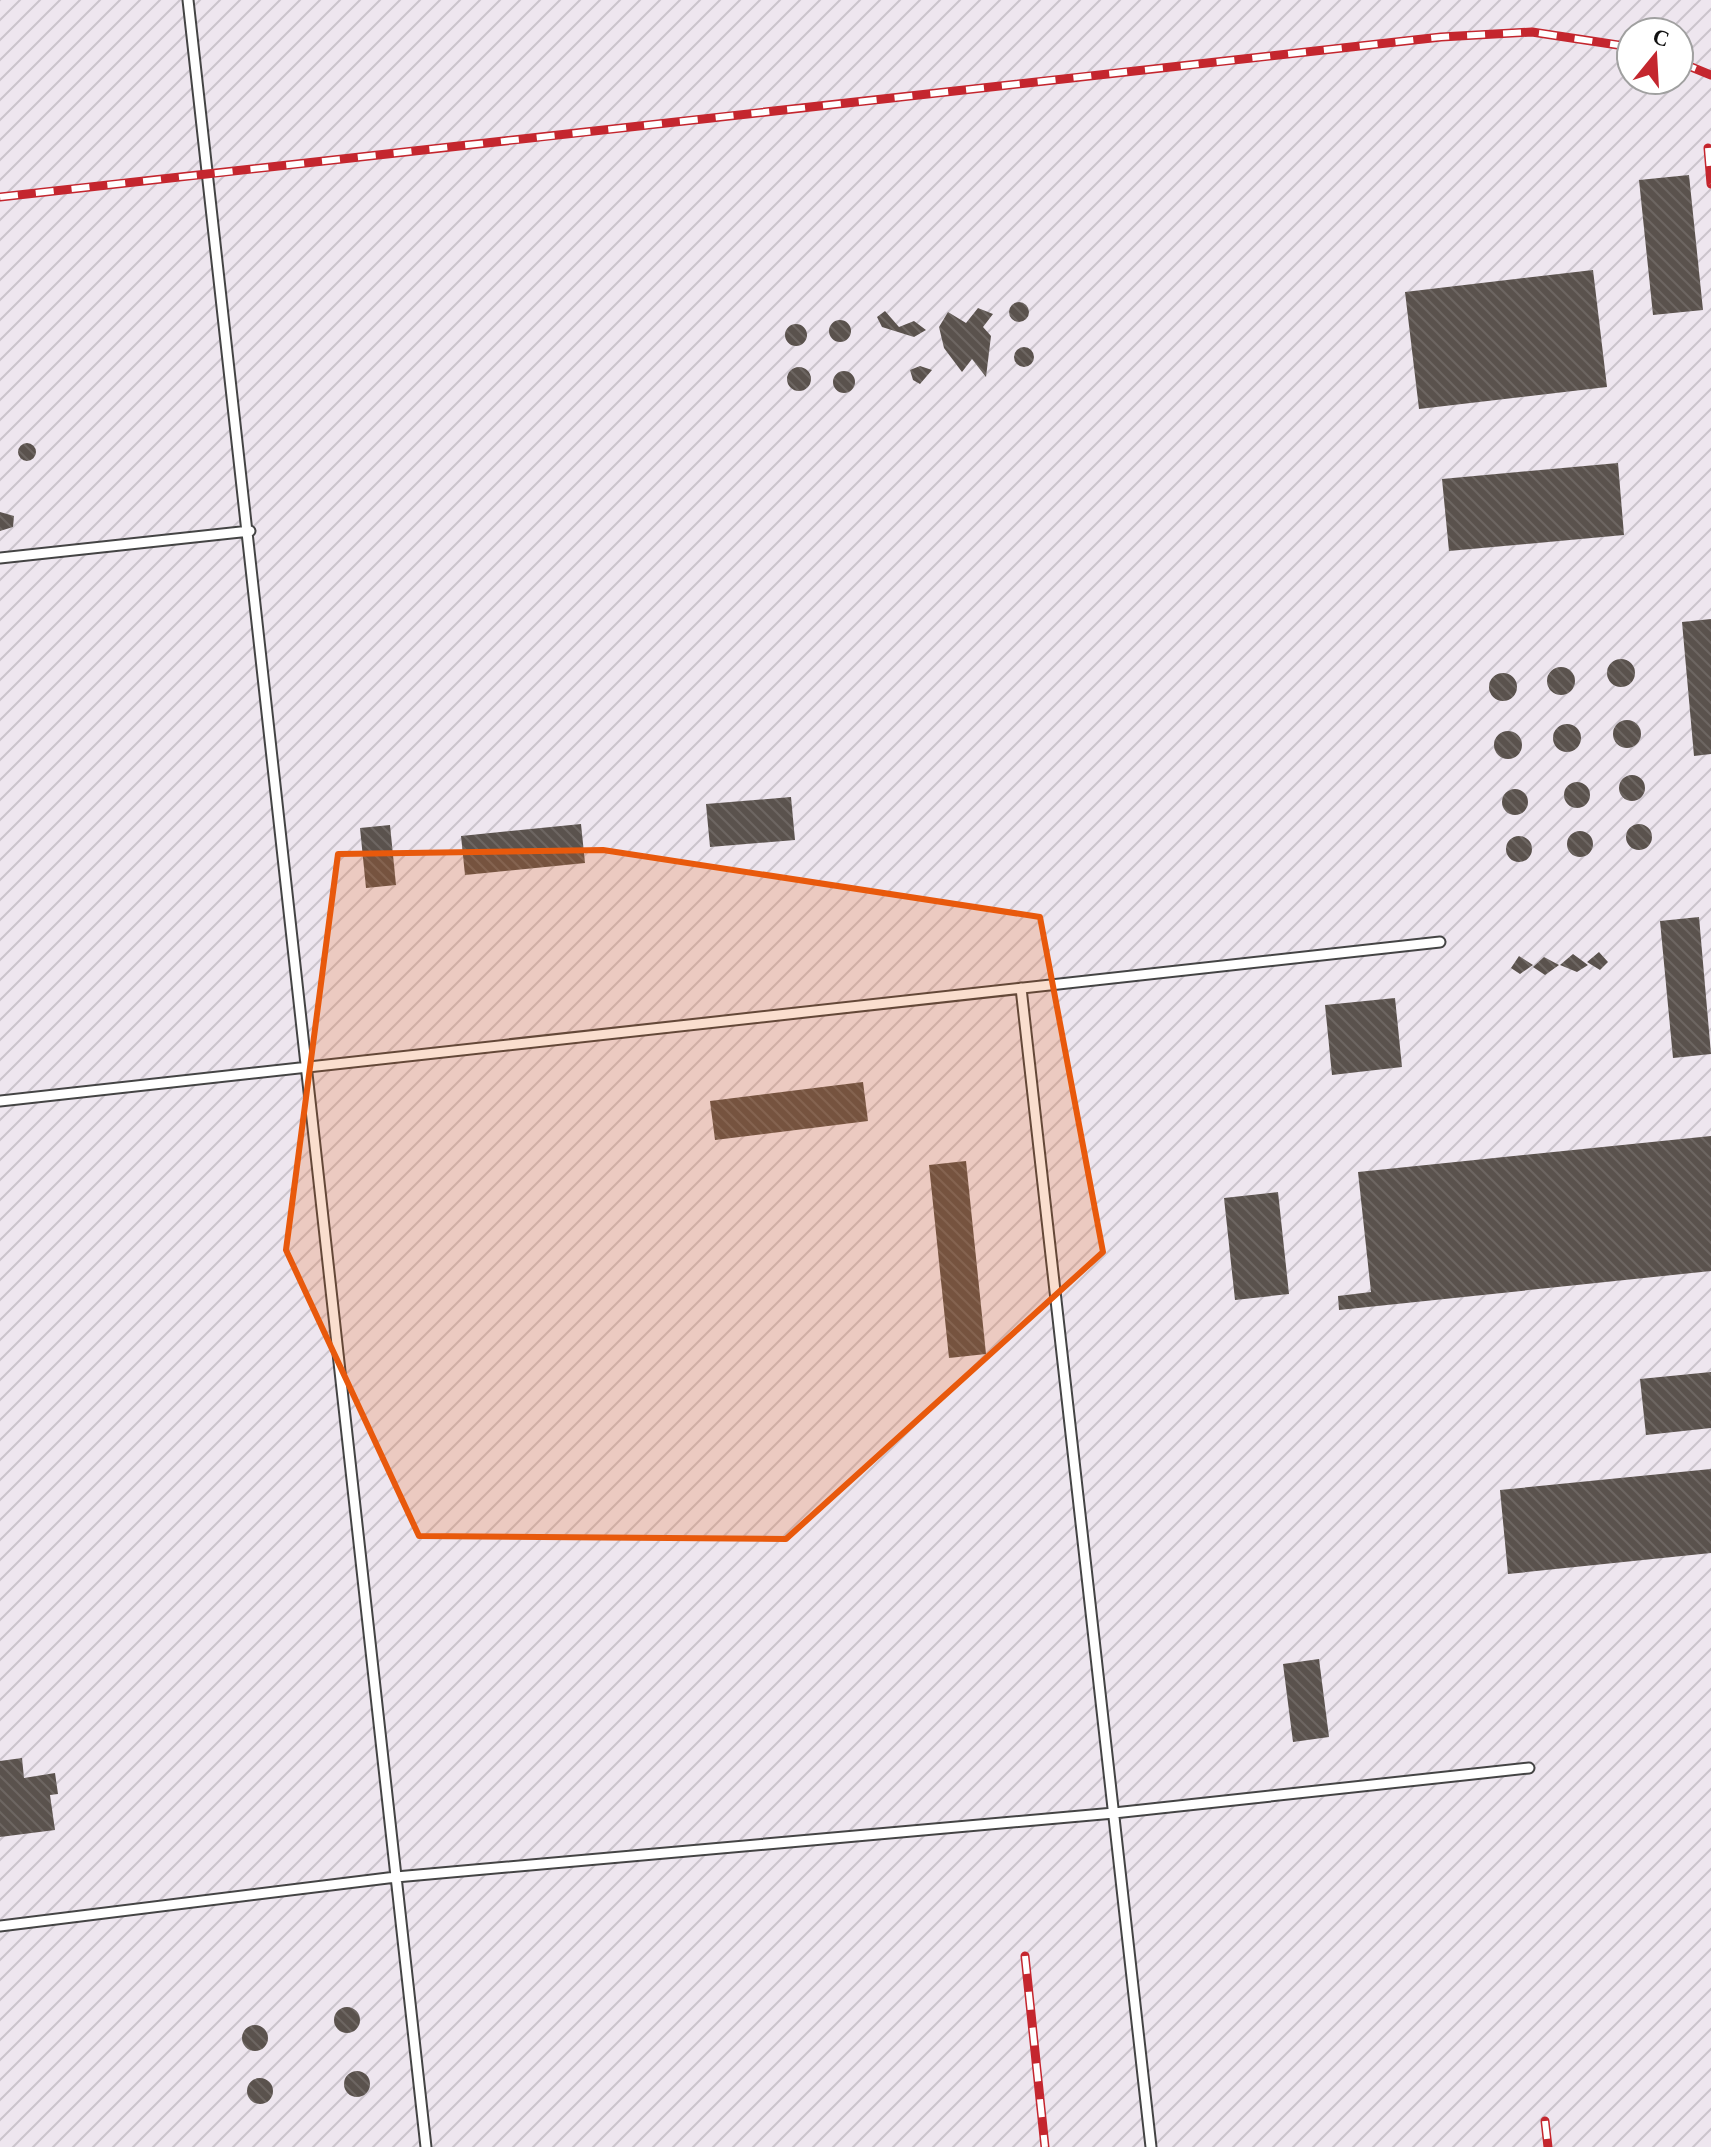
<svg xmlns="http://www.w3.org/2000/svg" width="1711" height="2147" font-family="'Crimson Pro',serif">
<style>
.industrial{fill:url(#industrial-furrows);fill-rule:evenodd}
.building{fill:url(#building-back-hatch)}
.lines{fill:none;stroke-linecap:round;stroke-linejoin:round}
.lane-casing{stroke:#444;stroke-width:13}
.lane{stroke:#fff;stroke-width:9}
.rail-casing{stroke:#c4262e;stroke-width:9}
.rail{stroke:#fff;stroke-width:6;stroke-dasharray:18;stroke-linecap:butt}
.marked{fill:#e8590c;fill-opacity:0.2;stroke:#e8590c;stroke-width:6;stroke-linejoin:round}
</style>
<defs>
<pattern id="industrial-furrows" width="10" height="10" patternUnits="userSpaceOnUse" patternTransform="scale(2)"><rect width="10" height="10" fill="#eee6ef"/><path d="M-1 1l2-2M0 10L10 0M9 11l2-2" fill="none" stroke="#cbc4cc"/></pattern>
<pattern id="building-back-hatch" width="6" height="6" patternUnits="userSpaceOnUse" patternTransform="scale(2)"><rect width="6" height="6" fill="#5a524d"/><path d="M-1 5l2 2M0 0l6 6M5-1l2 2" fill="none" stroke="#6d6662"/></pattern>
</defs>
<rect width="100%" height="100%" fill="#fffdf5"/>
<path class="industrial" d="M 0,0 L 1711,0 L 1711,2147 L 0,2147 ZM 1631,32 L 1679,32 L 1679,80 L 1631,80 Z"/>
<path class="building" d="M 1689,175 L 1703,310 L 1653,315 L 1639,180 Z
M 1593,270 L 1607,387 L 1419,409 L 1405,292 Z
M1009 312a10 10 0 1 1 20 0a10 10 0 1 1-20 0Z
M 978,308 L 993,314 L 983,327 L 991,336 L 986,377 L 972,359 L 962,372 L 944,348 L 939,327 L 948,312 L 966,323 Z
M 885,311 L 899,327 L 914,321 L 926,330 L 914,337 L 882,327 L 877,317 Z
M829 331a11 11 0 1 1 22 0a11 11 0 1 1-22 0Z
M785 335a11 11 0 1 1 22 0a11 11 0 1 1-22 0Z
M1014 357a10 10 0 1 1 20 0a10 10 0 1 1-20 0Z
M 920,366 L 932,370 L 920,384 L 913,380 L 910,370 Z
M787 379a12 12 0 1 1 24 0a12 12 0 1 1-24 0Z
M833 382a11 11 0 1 1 22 0a11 11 0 1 1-22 0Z
M18 452a9 9 0 1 1 18 0a9 9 0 1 1-18 0Z
M 1618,463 L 1624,535 L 1449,551 L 1442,479 Z
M 0,512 L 14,516 L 13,527 L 0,531 Z
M 1711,619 L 1711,754 L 1694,756 L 1682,622 Z
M1607 673a14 14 0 1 1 28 0a14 14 0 1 1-28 0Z
M1547 681a14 14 0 1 1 28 0a14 14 0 1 1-28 0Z
M1489 687a14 14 0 1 1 28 0a14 14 0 1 1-28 0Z
M1613 734a14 14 0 1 1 28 0a14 14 0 1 1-28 0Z
M1553 738a14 14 0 1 1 28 0a14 14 0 1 1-28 0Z
M1494 745a14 14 0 1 1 28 0a14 14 0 1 1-28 0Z
M1619 788a13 13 0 1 1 26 0a13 13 0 1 1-26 0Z
M1564 795a13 13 0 1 1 26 0a13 13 0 1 1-26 0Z
M1502 802a13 13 0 1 1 26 0a13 13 0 1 1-26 0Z
M 791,797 L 795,840 L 710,847 L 706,804 Z
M 581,824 L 585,863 L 465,875 L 461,836 Z
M1626 837a13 13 0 1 1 26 0a13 13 0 1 1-26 0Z
M 390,825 L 396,885 L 366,888 L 360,828 Z
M1567 844a13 13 0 1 1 26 0a13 13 0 1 1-26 0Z
M1506 849a13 13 0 1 1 26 0a13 13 0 1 1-26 0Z
M 1699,917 L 1711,1054 L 1673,1058 L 1660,921 Z
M 1599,952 L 1608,962 L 1600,970 L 1587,962 Z
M 1573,954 L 1588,965 L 1577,972 L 1560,965 Z
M 1519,956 L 1533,965 L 1520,974 L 1511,968 Z
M 1544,957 L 1559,965 L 1545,975 L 1533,967 Z
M 1395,998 L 1402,1067 L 1332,1075 L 1325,1005 Z
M 863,1082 L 868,1121 L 715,1140 L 710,1101 Z
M 1711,1136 L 1711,1271 L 1339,1310 L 1338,1296 L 1371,1292 L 1358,1172 Z
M 966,1161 L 986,1354 L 949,1358 L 929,1165 Z
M 1278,1192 L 1289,1294 L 1235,1300 L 1224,1198 Z
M 1711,1372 L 1711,1428 L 1646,1435 L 1640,1379 Z
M 1711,1469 L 1711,1553 L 1508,1574 L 1500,1490 Z
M 1319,1659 L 1329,1737 L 1293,1742 L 1283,1664 Z
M 22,1758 L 24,1778 L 55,1773 L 58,1794 L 50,1795 L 55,1830 L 0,1837 L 0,1761 Z
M334 2020a13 13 0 1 1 26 0a13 13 0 1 1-26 0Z
M242 2038a13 13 0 1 1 26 0a13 13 0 1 1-26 0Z
M344 2084a13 13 0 1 1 26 0a13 13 0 1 1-26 0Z
M247 2091a13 13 0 1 1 26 0a13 13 0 1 1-26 0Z"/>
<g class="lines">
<defs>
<path id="lane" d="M 188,0 L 426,2147
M 0,558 L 250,531
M 1021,988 L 1151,2147
M 0,1101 L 1440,942
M 0,1926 L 396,1877 L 1114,1813 L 1529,1768"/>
</defs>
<use href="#lane" class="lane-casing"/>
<use href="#lane" class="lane"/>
<defs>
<path id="rail" d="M 1679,62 L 1711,75
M 1708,148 L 1711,184
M 0,197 L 1441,37 L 1532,32 L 1631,47
M 1025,1956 L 1045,2147
M 1545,2121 L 1548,2147"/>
</defs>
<use href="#rail" class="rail-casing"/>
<use href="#rail" class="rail"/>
</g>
<path class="marked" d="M 603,850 L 1040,917 L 1103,1252 L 786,1539 L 419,1536 L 286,1250 L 338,854 Z"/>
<g transform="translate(1655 56) rotate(18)"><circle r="38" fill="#ffffff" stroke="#a0a0a0" stroke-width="2"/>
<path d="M0-6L14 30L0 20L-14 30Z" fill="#c4262e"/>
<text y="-12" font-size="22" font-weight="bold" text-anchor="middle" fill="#111111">С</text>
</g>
</svg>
